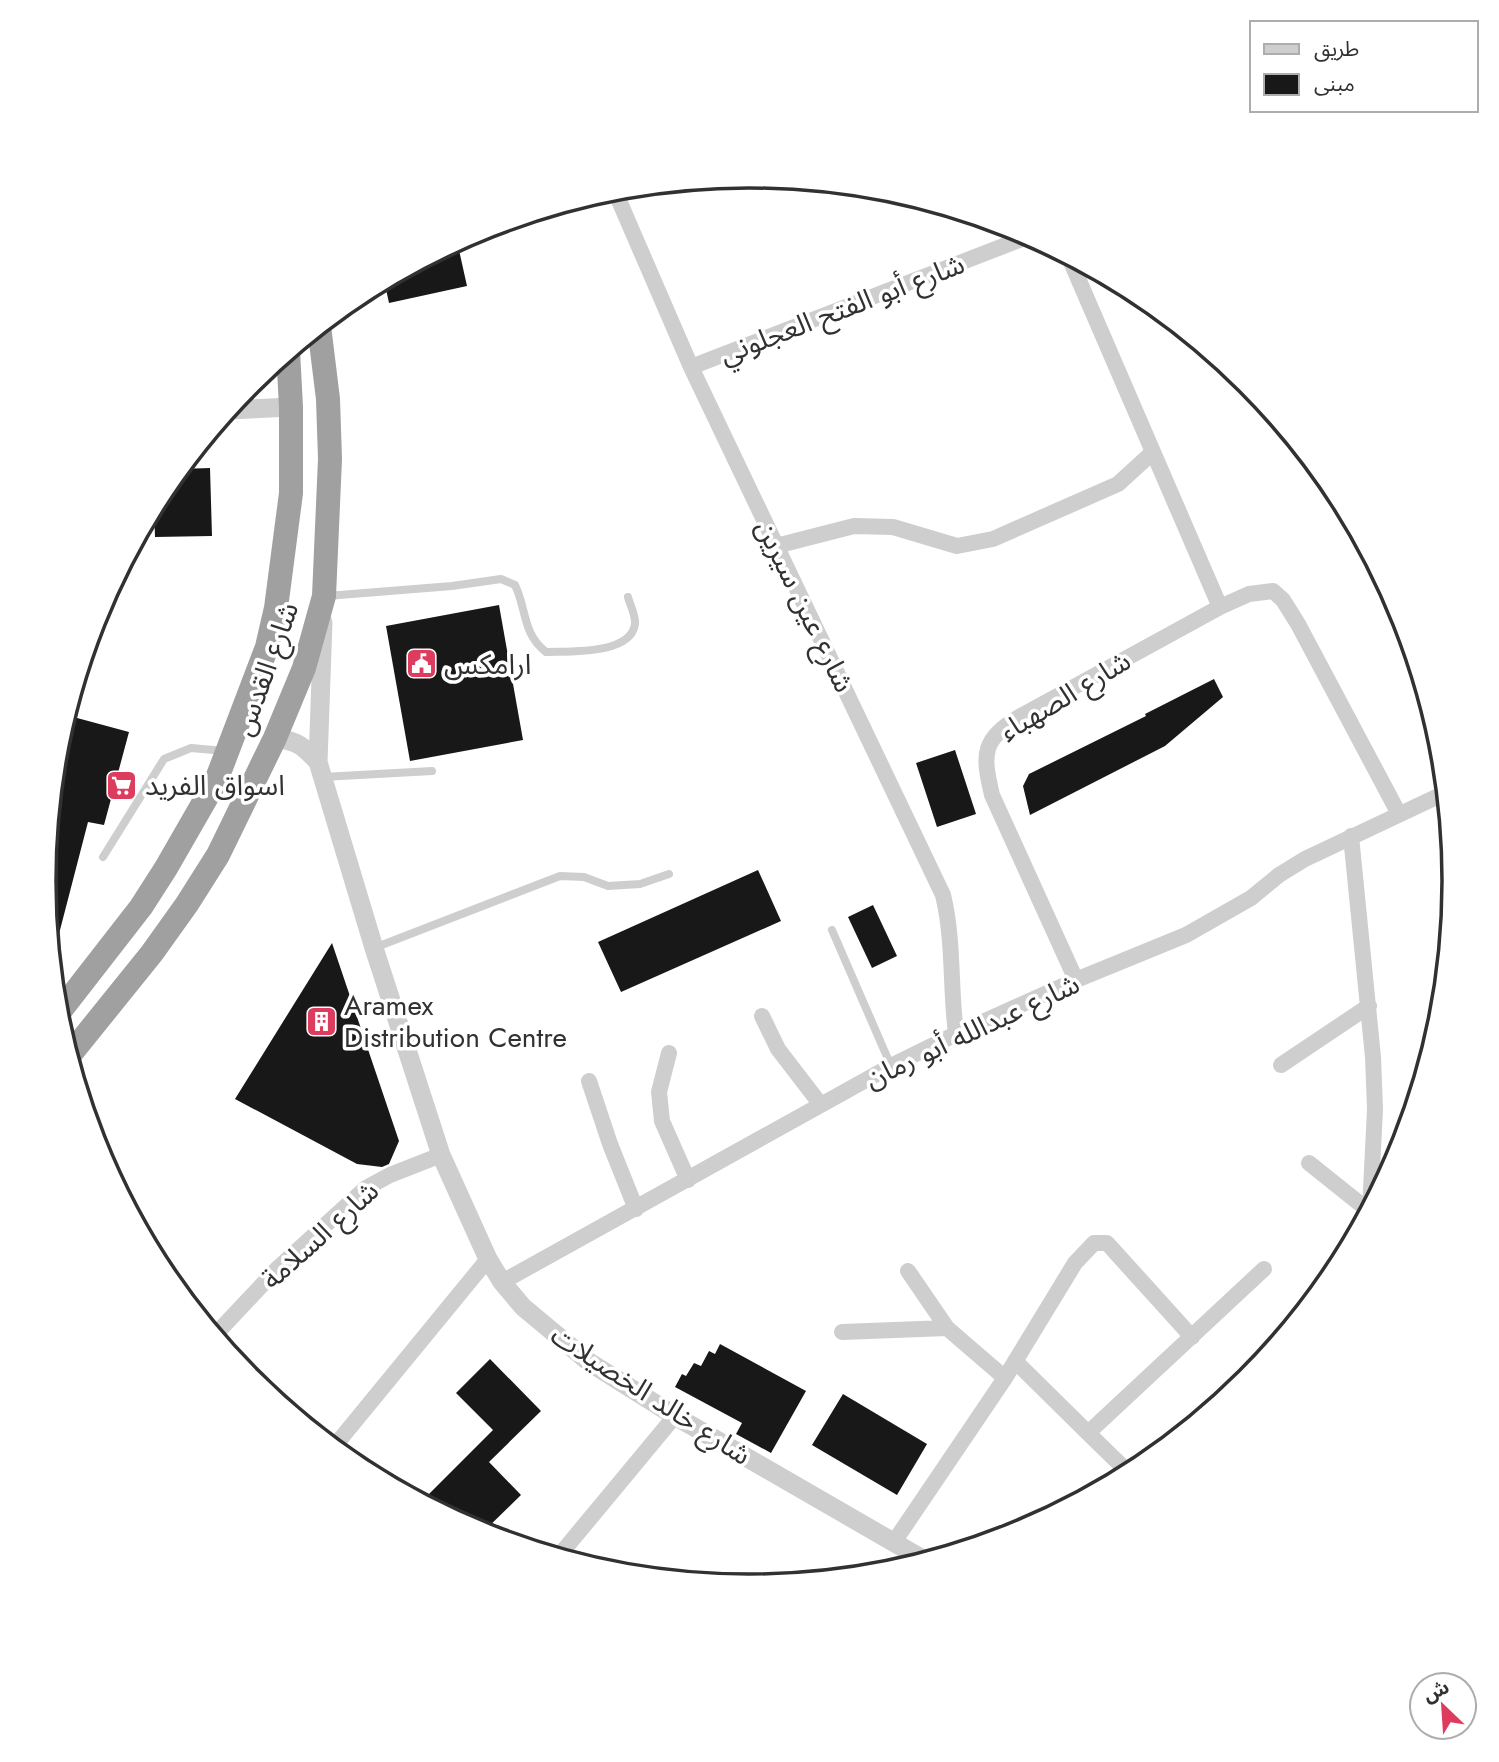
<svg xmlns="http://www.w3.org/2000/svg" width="1499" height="1762" font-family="Jost,'Noto Sans Arabic',sans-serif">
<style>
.building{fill:#181818}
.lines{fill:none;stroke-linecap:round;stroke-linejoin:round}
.service{stroke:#cecece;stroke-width:8}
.minor{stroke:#cecece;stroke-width:16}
.tertiary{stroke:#cecece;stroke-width:19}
.trunk{stroke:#a0a0a0;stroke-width:24}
.labels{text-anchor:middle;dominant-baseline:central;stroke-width:7;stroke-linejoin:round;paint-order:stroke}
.street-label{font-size:28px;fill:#313131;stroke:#fff}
.poi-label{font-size:28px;fill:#313131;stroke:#fff;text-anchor:start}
.rim{fill:none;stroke:#313131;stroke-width:3.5}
</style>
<rect width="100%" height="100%" fill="#fff"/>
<path class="building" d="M 457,241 L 467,286 L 389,303 L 384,280 Z
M 210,468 L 212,536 L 155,537 L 154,505 L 163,489 L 179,469 Z
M 499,605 L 523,740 L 410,761 L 386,626 Z
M 1214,679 L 1223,697 L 1165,746 L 1030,815 L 1023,786 L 1029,774 L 1146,716 L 1145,714 Z
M 66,715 L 129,732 L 104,825 L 88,822 L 53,957 L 44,881 L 57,743 Z
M 955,750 L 976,814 L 937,827 L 916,763 Z
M 758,870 L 781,921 L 621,992 L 598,942 Z
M 873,905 L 897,956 L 872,968 L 848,917 Z
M 332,943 L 399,1141 L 389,1164 L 382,1167 L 357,1164 L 235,1099 Z
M 720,1344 L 806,1391 L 771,1453 L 736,1434 L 742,1423 L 675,1387 L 682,1374 L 686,1376 L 694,1363 L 701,1366 L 709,1351 L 715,1354 Z
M 490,1359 L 541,1411 L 489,1462 L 521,1495 L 481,1534 L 421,1502 L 493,1430 L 456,1393 Z
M 843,1394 L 927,1444 L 897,1495 L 812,1445 Z"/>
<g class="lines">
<path class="service" d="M 327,596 L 452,586 L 501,579 L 515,585 C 527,610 522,633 546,652 C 569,651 631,655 635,624 C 636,616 630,605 628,597
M 323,777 L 432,771
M 103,857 L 164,759 L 191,748 L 225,751
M 832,930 L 891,1066
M 374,948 L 560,876 L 584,877 L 608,886 L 640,884 L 669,874"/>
<path class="minor" d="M 614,189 L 691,367 L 943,895 C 954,940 950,988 956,1034
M 1068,255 L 1220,607
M 691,367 L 1032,235
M 776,546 L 854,526 L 893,527 L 957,546 L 993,539 L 1118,484 L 1153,452
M 1351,836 L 1373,1057 L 1375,1109 L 1370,1210
M 1076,980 L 992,795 C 982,753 982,739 1021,716 L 1220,607 L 1249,594 L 1273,591 L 1283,600 L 1298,624 L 1399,814
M 762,1016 L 778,1049 L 821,1105
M 669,1053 L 659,1092 L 662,1121 L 688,1180
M 1281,1065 L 1369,1006
M 589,1081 L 610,1144 L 636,1209
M 1309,1163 L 1369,1211
M 908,1271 L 947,1328 L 1005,1378
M 502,1282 L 891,1066 L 956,1034 L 1076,980 L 1186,935 L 1251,898 L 1279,875 L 1305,859 L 1447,792
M 842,1332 L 947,1328
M 214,1336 L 277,1269 L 366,1188 L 390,1175 L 441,1155
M 1015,1361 L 1088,1433
M 333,1448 L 488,1259
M 1130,1474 L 1088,1433 L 1264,1269
M 894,1542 L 1005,1378 L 1075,1263 L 1094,1243 L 1107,1243 L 1192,1337
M 558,1557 L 675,1416"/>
<path class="tertiary" d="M 228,410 L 291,407
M 323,622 L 318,762 L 374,948 L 441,1155 L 488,1259 L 502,1282 L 523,1307 L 589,1362 L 675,1416 L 926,1561
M 275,738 C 298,741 303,746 318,762"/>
<path class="trunk" d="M 57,1015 L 141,907 L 166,868 L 216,781 L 267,647 L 276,608 L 291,493 L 291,407 L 288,351
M 69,1056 L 152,953 L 187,904 L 218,855 L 275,738 L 304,668 L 324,596 L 330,459 L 328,399 L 319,326"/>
</g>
<defs>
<symbol id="civic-square" viewBox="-11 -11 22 22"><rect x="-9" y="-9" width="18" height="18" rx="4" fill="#de3c5e" stroke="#fff"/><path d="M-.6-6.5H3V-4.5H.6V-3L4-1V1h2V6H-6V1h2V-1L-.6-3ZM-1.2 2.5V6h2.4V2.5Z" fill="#fff"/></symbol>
<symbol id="supermarket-square" viewBox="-11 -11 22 22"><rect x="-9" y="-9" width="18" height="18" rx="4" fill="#de3c5e" stroke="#fff"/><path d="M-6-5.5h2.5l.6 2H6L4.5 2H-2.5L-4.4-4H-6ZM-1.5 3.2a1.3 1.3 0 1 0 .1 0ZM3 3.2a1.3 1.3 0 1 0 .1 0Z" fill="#fff"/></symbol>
<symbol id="building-square" viewBox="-11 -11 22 22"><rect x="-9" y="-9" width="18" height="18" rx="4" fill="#de3c5e" stroke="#fff"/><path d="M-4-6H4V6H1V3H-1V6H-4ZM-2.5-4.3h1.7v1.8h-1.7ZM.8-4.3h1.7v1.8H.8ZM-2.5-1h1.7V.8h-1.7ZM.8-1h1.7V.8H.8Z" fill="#fff"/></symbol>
</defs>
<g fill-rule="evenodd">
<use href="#civic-square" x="404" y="646" width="35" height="35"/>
<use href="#supermarket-square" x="104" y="768" width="35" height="35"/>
<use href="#building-square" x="304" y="1004" width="35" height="35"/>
</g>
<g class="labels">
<g class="street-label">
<text transform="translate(842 309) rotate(-21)">شارع أبو الفتح العجلوني</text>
<text transform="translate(805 606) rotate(64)">شارع عين سيرين</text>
<text transform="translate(266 669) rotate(-70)">شارع القدس</text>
<text transform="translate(1065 696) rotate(-31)">شارع الصهباء</text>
<text transform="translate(972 1031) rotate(-25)">شارع عبدالله أبو رمان</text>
<text transform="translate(320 1235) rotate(-42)">شارع السلامة</text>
<text transform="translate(651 1395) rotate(33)">شارع خالد الخصيلات</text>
</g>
<g class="poi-label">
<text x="444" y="664">ارامكس</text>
<text x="145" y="785">اسواق الفريد</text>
<text x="344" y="1005">Aramex<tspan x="344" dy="32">Distribution Centre</tspan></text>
</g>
</g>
<path d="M0 0H1499V1762H0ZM56 881a693 693 0 1 1 1386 0a693 693 0 1 1-1386 0Z" fill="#fff" fill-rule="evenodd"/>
<path class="rim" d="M56 881a693 693 0 1 1 1386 0a693 693 0 1 1-1386 0Z"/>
<rect x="1250" y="21" width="228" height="91" fill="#ffffff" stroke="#adadad" stroke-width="2"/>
<rect x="1264" y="44" width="35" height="10" fill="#cecece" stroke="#adadad" stroke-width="2"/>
<text x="1314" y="56" font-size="21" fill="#313131">طريق</text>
<rect x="1264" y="74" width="35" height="21" fill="#181818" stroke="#adadad" stroke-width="2"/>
<text x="1314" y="91" font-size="21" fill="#313131">مبنى</text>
<g transform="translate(1443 1706) rotate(335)"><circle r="33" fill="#ffffff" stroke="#adadad" stroke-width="2"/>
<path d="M0-5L12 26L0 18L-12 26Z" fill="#de3c5e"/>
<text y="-10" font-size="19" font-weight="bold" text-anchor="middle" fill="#313131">ش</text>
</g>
</svg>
